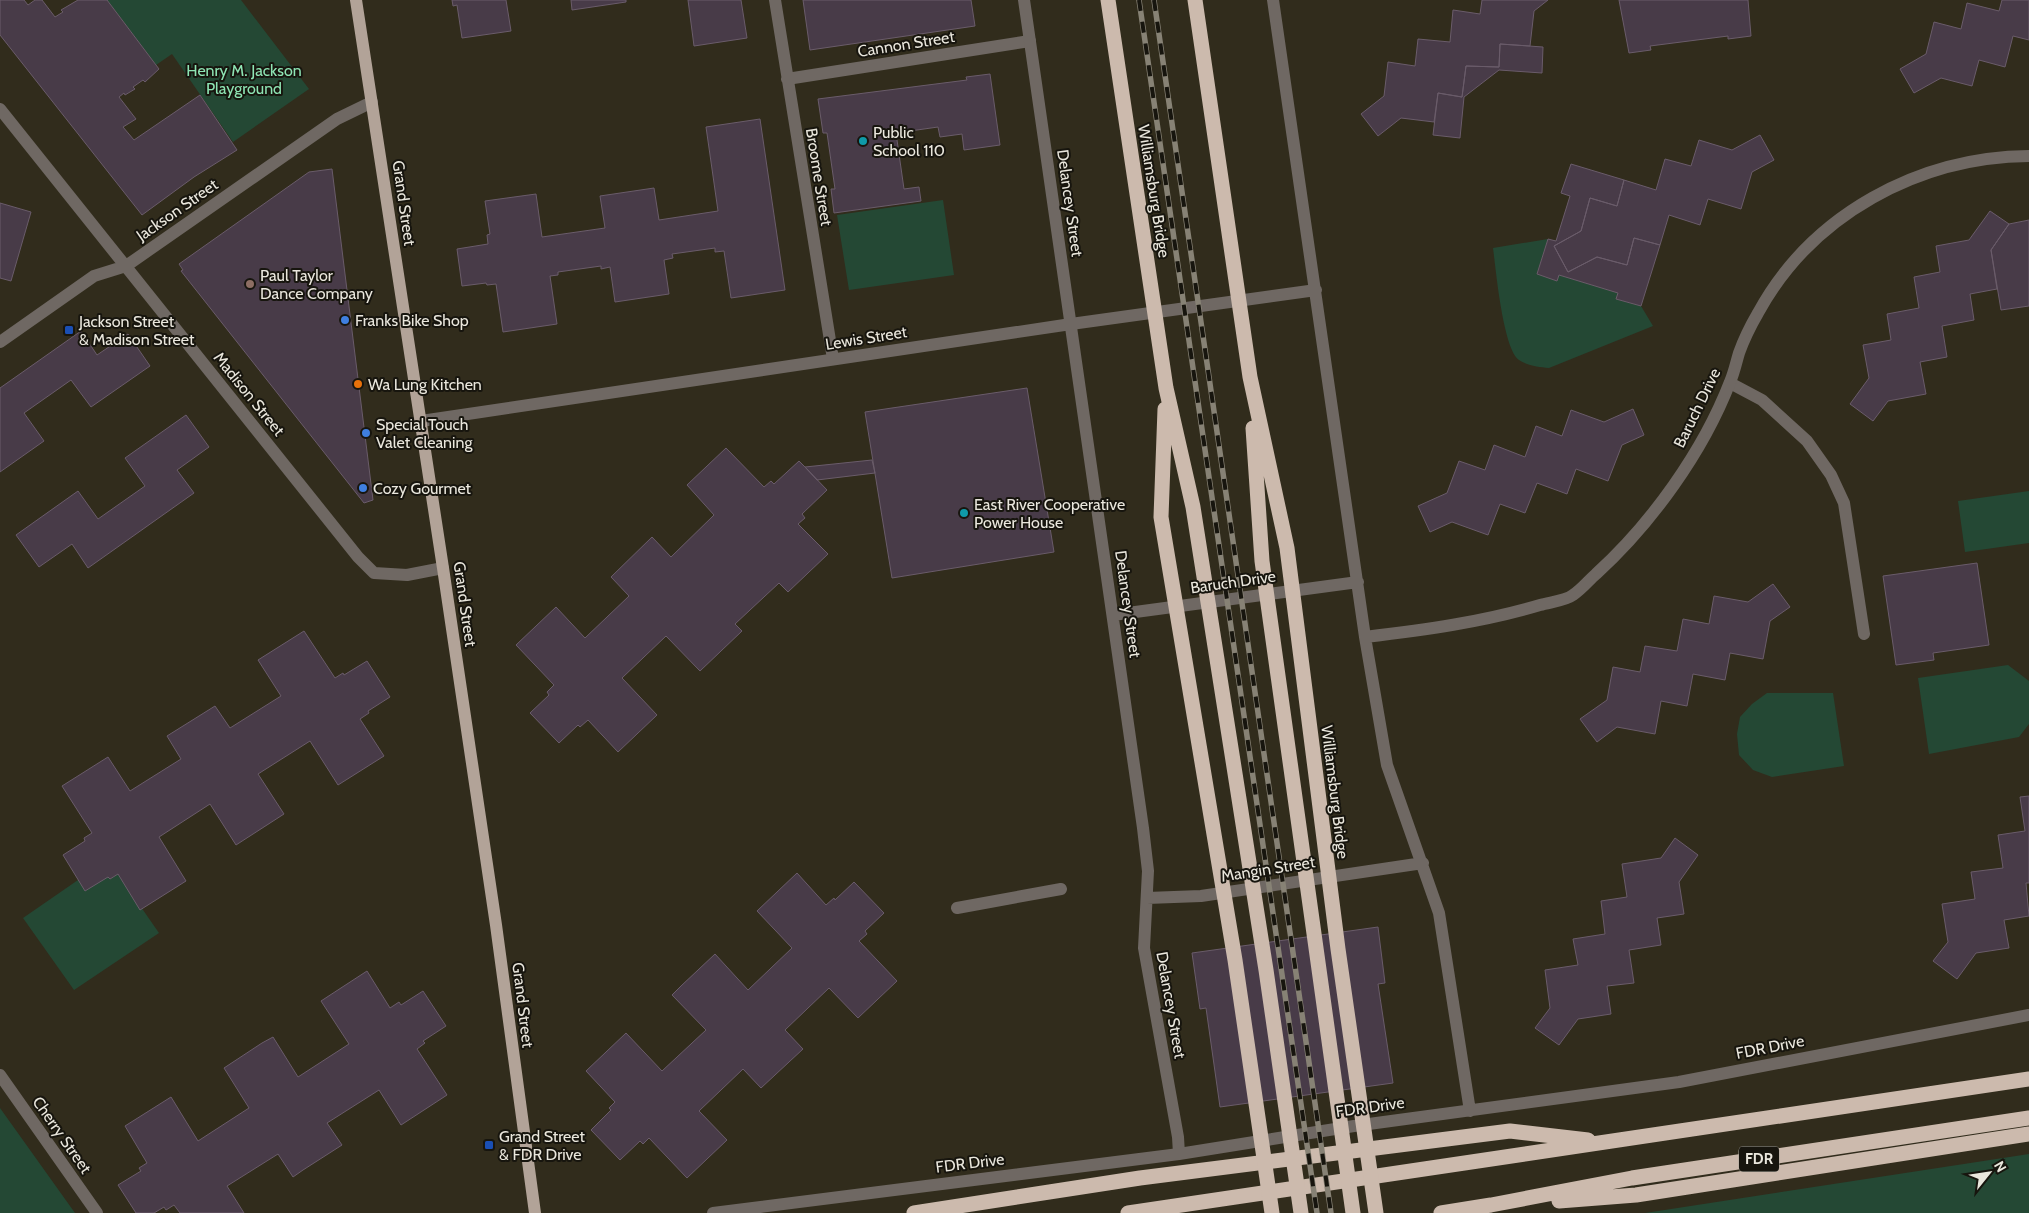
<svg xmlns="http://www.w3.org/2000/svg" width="2029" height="1213" font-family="Cabin,sans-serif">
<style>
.green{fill:#244834}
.building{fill:#483b48;stroke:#6a5c6a}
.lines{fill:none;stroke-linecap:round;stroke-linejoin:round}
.lane{stroke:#6f6863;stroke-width:12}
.street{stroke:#6f6863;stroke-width:12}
.primary{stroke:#b2a398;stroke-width:12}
.highway{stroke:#ccbaad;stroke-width:15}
.rail-casing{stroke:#878275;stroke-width:5.5}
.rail{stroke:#17150e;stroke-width:4;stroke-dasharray:11;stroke-linecap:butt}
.highway-bridge{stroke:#ccbaad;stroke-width:15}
.culture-dot{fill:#0f9aa8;stroke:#17150e;stroke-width:2}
.education-dot{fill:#8d6e63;stroke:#17150e;stroke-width:2}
.shop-dot{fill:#3f7fe0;stroke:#17150e;stroke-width:2}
.transit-dot{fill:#1a4fb4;stroke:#17150e;stroke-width:2}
.food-dot{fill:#e8710a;stroke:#17150e;stroke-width:2}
.labels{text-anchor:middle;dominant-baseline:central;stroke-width:4;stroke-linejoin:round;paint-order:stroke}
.shield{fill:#17150e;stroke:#aba89f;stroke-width:1}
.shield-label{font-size:15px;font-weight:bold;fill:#eae7dd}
.street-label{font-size:16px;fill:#eae7dd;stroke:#17150e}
.park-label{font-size:16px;fill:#8ee5b4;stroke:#17150e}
.poi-label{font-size:16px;fill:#eae7dd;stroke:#17150e;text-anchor:start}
</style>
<rect width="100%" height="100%" fill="#312c1c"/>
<path class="green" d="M 107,0 L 241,0 L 309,89 L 233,142 L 172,54 L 156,65 Z
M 943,200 L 954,275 L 849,290 L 837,215 Z
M 1548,239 L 1537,274 L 1557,281 L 1559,275 L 1618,293 L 1616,299 L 1641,306 L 1653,326 L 1549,368 C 1539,367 1528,366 1519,360 C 1503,348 1496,270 1493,248 Z
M 2029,491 L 2029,543 L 1965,552 L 1958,501 Z
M 2008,665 L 2029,681 L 2029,724 L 2019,737 L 1929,754 L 1918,678 Z
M 1767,693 L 1833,693 L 1844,766 L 1772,777 L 1753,770 L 1739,755 L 1737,734 L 1740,717 L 1752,704 Z
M 118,874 L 159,933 L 74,990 L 23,918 L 78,880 L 108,877 L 110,879 Z
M 0,1108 L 75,1213 L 0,1213 Z
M 2029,1154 L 2029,1213 L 1645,1213 Z"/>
<path class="building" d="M 0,0 L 24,0 L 28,5 L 35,0 L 42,0 L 55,17 L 63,12 L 61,10 L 78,0 L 107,0 L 159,69 L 145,82 L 143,80 L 133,87 L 135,89 L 125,95 L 124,93 L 119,97 L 136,119 L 123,127 L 134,140 L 200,95 L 237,150 L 194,177 L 142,215 L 0,35 Z
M 452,0 L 506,0 L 511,31 L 462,38 L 457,5 L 453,6 Z
M 571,0 L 626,0 L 626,2 L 572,10 Z
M 688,0 L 741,0 L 747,38 L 694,46 Z
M 803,0 L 971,0 L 975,26 L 810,50 Z
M 1482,0 L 1548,0 L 1534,11 L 1530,46 L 1500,44 L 1499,67 L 1466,66 L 1462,97 L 1438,93 L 1434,122 L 1401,118 L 1378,136 L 1361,114 L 1384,96 L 1388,62 L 1415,66 L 1418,39 L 1450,42 L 1453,10 L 1480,14 Z
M 1619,0 L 1748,0 L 1751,36 L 1728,39 L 1728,36 L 1650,46 L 1651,50 L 1629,53 Z
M 2002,0 L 2029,0 L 2029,40 L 2013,36 L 2005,67 L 1979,60 L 1972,86 L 1941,78 L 1914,93 L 1900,69 L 1926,54 L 1934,22 L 1961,29 L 1967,3 L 1999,11 Z
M 1500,44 L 1543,47 L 1542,73 L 1499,70 L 1464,97 L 1460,138 L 1433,135 L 1438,93 L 1462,97 L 1466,66 L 1499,67 Z
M 990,74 L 1000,145 L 964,150 L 962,134 L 940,137 L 938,127 L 896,133 L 904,189 L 919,187 L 921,201 L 834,213 L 831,189 L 835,189 L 827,133 L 823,133 L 818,99 L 967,80 L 966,77 Z
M 760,119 L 785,290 L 731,298 L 724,251 L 715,252 L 715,248 L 672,254 L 673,258 L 664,260 L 669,294 L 615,302 L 610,267 L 601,269 L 601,266 L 558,272 L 558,275 L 550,276 L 557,324 L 503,332 L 496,284 L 487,285 L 486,283 L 462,286 L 457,249 L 488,244 L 487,235 L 490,234 L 485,201 L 536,194 L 542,237 L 605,228 L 600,196 L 654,188 L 659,220 L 718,211 L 706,127 Z
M 1760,135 L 1774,160 L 1752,172 L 1741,209 L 1708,199 L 1700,225 L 1669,215 L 1660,245 L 1634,238 L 1627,265 L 1597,257 L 1568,272 L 1554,246 L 1581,231 L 1590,198 L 1617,206 L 1624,180 L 1656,190 L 1665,159 L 1691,166 L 1699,140 L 1732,150 Z
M 1571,164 L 1624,180 L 1617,206 L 1590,198 L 1581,231 L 1554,246 L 1568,272 L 1597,257 L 1627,265 L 1634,238 L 1660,245 L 1641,306 L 1616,299 L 1618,293 L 1559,275 L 1557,281 L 1537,274 L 1548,239 L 1556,241 L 1570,196 L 1561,193 Z
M 332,169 L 373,500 L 364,503 L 181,271 L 183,270 L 179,264 L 309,172 Z
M 0,203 L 31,212 L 11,281 L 0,278 Z
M 1990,211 L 2009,224 L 1991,250 L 1997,289 L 1970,294 L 1974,320 L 1942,326 L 1947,357 L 1920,362 L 1926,394 L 1888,401 L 1873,421 L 1850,404 L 1869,378 L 1863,345 L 1891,340 L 1887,314 L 1919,308 L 1914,277 L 1940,272 L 1936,246 L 1969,240 Z
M 2029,220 L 2029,306 L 2001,310 L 1991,250 L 2009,224 Z
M 81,331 L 97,355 L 128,334 L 150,366 L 91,407 L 71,380 L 24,413 L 44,441 L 0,472 L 0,388 Z
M 1027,388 L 1054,552 L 892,578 L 865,412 Z
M 1633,409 L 1644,435 L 1622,445 L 1608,481 L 1576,469 L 1567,494 L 1537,483 L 1525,513 L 1500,504 L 1488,535 L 1452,522 L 1430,532 L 1418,506 L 1447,493 L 1459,461 L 1485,470 L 1494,445 L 1525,457 L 1536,426 L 1562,436 L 1571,410 L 1604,422 Z
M 186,415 L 209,447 L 177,470 L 194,493 L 88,568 L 72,544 L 39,567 L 16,535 L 78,491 L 98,519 L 145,486 L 125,458 Z
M 726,448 L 764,487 L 771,481 L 774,484 L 799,461 L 805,467 L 827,490 L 802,514 L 805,518 L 798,524 L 828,554 L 788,592 L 779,583 L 735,624 L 742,631 L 700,671 L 666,636 L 622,678 L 657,715 L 618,752 L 588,720 L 580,727 L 578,725 L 559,743 L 530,713 L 549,695 L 547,692 L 554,685 L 516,645 L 556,607 L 585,638 L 629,596 L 611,577 L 652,537 L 671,557 L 714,515 L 687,485 Z
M 872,460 L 875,473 L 817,480 L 805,467 Z
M 1977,563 L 1989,645 L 1933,653 L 1934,660 L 1896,665 L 1883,576 Z
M 1773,584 L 1790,607 L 1770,621 L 1763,659 L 1730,653 L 1725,680 L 1693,674 L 1687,706 L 1661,701 L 1655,734 L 1617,727 L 1597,742 L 1580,719 L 1607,700 L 1613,667 L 1640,672 L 1645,646 L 1677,651 L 1683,619 L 1709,624 L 1714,596 L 1748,602 Z
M 304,631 L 335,678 L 343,673 L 344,675 L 367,661 L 390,697 L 368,711 L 369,713 L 360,719 L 384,756 L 338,785 L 310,741 L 258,774 L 284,814 L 236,845 L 210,804 L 159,837 L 186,881 L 140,910 L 118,874 L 110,879 L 108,877 L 85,891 L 63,855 L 85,841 L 84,838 L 92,833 L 62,786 L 108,757 L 130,791 L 181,759 L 167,736 L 215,706 L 230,728 L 281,696 L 258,660 Z
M 2029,796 L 2029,883 L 2026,883 L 2029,916 L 2004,920 L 2009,948 L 1976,953 L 1957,979 L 1933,961 L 1948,942 L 1942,904 L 1975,899 L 1971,872 L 2003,868 L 1998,835 L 2025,831 L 2020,797 Z
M 1675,838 L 1698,855 L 1679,882 L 1684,914 L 1657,918 L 1661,945 L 1629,950 L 1634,983 L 1607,986 L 1611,1014 L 1578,1019 L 1559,1045 L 1535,1028 L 1550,1008 L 1545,970 L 1578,965 L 1573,939 L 1605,934 L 1601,901 L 1627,897 L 1622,864 L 1661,858 Z
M 797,873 L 826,905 L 834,898 L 835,900 L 854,882 L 884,913 L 865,931 L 867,934 L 859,941 L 897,981 L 858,1018 L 829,988 L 785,1030 L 803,1049 L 761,1088 L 743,1069 L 699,1111 L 727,1140 L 687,1178 L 649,1138 L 643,1144 L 640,1141 L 620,1160 L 591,1130 L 611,1110 L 609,1108 L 615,1102 L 586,1071 L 626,1033 L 662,1071 L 706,1030 L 672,995 L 681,986 L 715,954 L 748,990 L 792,948 L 757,911 Z
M 1378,927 L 1385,983 L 1378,984 L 1393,1083 L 1220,1107 L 1206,1008 L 1200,1009 L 1192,953 Z
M 367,971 L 390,1008 L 399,1002 L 401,1005 L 423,991 L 446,1026 L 423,1041 L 425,1043 L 417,1049 L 447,1095 L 401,1125 L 379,1090 L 327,1123 L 342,1145 L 303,1170 L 293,1177 L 278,1154 L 227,1186 L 244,1213 L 180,1213 L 174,1205 L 166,1210 L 164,1207 L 154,1213 L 136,1213 L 118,1185 L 141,1171 L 139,1168 L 147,1163 L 125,1126 L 171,1097 L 198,1141 L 249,1108 L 224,1068 L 262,1043 L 273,1037 L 298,1077 L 349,1044 L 321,1001 Z"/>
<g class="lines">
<path class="lane" d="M 775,0 L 833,359
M 787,79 L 1030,41
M 1730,383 L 1762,400 L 1807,441 L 1831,475 L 1844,503 L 1864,634
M 957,908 L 1061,889"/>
<path class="street" d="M 1024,0 L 1143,828 L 1148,871 L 1144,948 L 1178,1137 L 1179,1154
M 1273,0 L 1365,637 L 1387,765 L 1439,913 L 1470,1111
M 0,109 L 358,557 L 374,573 L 407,575 L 443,568
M 0,342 L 94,276 L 126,266 L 337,119 L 372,102
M 421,421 L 1071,324 L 1316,290
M 1113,615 L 1358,582
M 1365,637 C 1424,630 1483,622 1540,605 C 1550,602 1565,601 1573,595 C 1582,589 1589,580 1596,574 C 1651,524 1703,452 1730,382 C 1734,373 1736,363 1739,353 C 1744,339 1751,325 1758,313 C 1812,214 1919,157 2029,156
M 1147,898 L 1201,896 L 1423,863
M 0,1075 L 97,1213
M 713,1213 L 1179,1154 L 1354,1126 L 1679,1082 L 2029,1015"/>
<path class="primary" d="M 356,0 L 443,568 L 496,925 L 535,1213"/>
<path class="highway" d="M 1559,1201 L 1636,1195 L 2029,1134
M 914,1213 L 1140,1178 L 1510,1131 L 1588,1140
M 1128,1213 L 2029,1079
M 1441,1213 L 1491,1205 L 1632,1178 L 2029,1118"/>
<defs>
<path id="rail" d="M 1139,0 L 1317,1213
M 1154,0 L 1331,1213"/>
</defs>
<use href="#rail" class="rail-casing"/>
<use href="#rail" class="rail"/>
<path class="highway-bridge" d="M 1108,0 L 1166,388 L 1193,507 L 1266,970 L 1301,1213
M 1195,0 L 1250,377 L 1287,548 L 1338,949 L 1376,1213
M 1165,409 L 1161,517 L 1235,960 L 1272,1213
M 1253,428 L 1262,561 L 1353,1213"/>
</g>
<g class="culture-dot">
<circle cx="863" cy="141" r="5"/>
<circle cx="964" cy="513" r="5"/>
</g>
<circle class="education-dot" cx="250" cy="284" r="5"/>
<g class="shop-dot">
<circle cx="345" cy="320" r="5"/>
<circle cx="366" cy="433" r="5"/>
<circle cx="363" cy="488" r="5"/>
</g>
<g class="transit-dot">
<rect x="64" y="325" width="10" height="10" rx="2.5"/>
<rect x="484" y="1140" width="10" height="10" rx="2.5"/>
</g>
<circle class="food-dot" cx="358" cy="384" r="5"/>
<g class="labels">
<rect class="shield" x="1739" y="1146.5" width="40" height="25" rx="4"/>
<g class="shield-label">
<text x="1759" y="1159">FDR</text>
</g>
<g class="street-label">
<text transform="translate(906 44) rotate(-9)">Cannon Street</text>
<text transform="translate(819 177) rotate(81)">Broome Street</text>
<text transform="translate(1154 191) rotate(81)">Williamsburg Bridge</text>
<text transform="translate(404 203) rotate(82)">Grand Street</text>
<text transform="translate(1070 203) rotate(82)">Delancey Street</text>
<text transform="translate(177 210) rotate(-35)">Jackson Street</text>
<text transform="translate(866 338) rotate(-9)">Lewis Street</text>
<text transform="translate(249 394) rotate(51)">Madison Street</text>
<text transform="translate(1697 408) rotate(-64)">Baruch Drive</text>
<text transform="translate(1233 582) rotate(-8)">Baruch Drive</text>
<text transform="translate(465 604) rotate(82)">Grand Street</text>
<text transform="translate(1128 604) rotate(82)">Delancey Street</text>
<text transform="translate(1335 792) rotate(83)">Williamsburg Bridge</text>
<text transform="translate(1268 869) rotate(-9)">Mangin Street</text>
<text transform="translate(523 1005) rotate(83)">Grand Street</text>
<text transform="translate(1171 1005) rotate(80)">Delancey Street</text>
<text transform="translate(1770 1047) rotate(-11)">FDR Drive</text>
<text transform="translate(1370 1107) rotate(-8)">FDR Drive</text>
<text transform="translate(62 1135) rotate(55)">Cherry Street</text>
<text transform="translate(970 1163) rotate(-7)">FDR Drive</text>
</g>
<g class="park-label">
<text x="244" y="70">Henry M. Jackson<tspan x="244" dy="18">Playground</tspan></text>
</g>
<g class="poi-label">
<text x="873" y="132">Public<tspan x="873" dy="18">School 110</tspan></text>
<text x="260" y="275">Paul Taylor<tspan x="260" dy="18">Dance Company</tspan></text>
<text x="355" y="320">Franks Bike Shop</text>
<text x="79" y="321">Jackson Street<tspan x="79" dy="18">&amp; Madison Street</tspan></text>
<text x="368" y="384">Wa Lung Kitchen</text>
<text x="376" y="424">Special Touch<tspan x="376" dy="18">Valet Cleaning</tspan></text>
<text x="373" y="488">Cozy Gourmet</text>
<text x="974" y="504">East River Cooperative<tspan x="974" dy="18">Power House</tspan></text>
<text x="499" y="1136">Grand Street<tspan x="499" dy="18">&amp; FDR Drive</tspan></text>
</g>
</g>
<g transform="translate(1989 1173) rotate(60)" stroke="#17150e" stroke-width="4" paint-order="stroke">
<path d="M0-4L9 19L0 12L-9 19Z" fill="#eae7dd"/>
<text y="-8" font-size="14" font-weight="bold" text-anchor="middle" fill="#eae7dd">N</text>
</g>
</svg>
